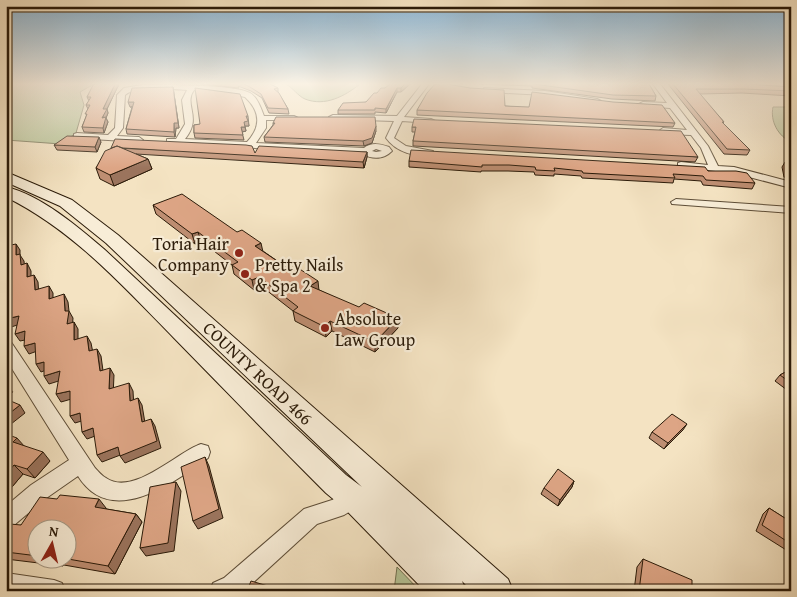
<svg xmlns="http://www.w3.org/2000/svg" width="797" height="597" font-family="'Gentium Book Plus',serif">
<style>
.green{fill:#b6c597;stroke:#707050}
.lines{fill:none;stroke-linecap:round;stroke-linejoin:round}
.street-casing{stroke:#5d4d37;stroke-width:2}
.secondary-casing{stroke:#2b1b09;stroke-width:2}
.street{fill:#f8edd7;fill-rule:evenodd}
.secondary{fill:#f8edd7;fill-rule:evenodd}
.wall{fill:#be8e72;stroke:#2b1b09;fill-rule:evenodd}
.shaded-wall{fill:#9b745d;stroke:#2b1b09}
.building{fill:#dda585;stroke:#2b1b09}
.poi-dot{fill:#8f2418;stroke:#f8edd7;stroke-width:2}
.labels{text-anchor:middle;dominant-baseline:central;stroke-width:4.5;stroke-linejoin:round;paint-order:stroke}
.poi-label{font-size:18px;fill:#2b1b09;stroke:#f8edd7;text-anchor:start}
.street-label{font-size:18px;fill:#2b1b09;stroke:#f8edd7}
</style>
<rect width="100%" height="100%" fill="#f4e3c2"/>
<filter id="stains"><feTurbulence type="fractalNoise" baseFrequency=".004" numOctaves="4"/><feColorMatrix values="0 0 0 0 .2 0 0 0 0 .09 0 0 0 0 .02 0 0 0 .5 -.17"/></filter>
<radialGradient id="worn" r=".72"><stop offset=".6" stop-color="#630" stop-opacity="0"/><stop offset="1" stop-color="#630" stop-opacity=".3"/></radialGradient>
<path class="green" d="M 6,84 L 94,84 L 80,92 L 84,105 L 76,133 L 61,144 L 6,140 Z
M 286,84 L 360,84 C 345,96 325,107 305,99 C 298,96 293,88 286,84 Z
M 773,107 L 791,107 L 791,142 C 778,136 770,121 773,107 Z
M 397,567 L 420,591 L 394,591 Z"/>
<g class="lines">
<defs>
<path id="street" d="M 422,84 L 429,84 L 404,117 L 431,119 L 435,121 L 431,123 L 402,121 L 394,138 L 406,146 L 433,151 L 433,155 C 416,158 396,152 386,138 L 394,121 L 333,119 L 329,117 L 333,115 L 397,116 Z
M 653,84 L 660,84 L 708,146 L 718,166 L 734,167 L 791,182 L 791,188 L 734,173 L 678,167 L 678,163 L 681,162 L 708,165 L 701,148 L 691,135 L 663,134 L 659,131 L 663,128 L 687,130 L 670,108 L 643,106 L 639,104 L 643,102 L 667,103 Z
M 142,85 C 164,85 233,84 250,93 C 257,97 261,108 264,116 L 294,116 L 298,118 L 294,120 L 266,120 L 266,128 L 256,143 L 364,148 C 372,142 380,144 389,147 L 392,151 C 384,159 373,160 363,154 L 167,143 L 167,139 L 176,139 L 185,124 L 182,100 L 187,90 C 171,89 137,85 125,95 L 123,128 L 117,136 L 139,137 L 143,140 L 142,142 L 74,138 L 74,134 L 77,133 L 108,135 L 115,128 L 117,95 L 124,88 ZM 194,90 L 225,93 L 245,97 C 261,112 261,127 247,142 L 185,139 C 203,117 183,105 194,90 ZM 376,149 L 382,151 L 376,152 L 372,151 Z
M 484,88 L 545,91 L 597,99 L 601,101 L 597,103 L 545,95 L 487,92 L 484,92 Z
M 676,199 L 791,207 L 791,213 L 672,204 L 671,202 Z
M 6,341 L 11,342 L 95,468 C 98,471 102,476 106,478 C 133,497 177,452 201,444 L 208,446 L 210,452 L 208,458 C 173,483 111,529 78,476 L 45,499 L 13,526 L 6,529 L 6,506 L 31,485 L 69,460 L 6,359 Z
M 357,487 L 364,489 L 367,496 L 364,503 L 344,515 L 317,524 L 244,591 L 210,591 L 213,583 L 224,578 L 304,509 L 332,500 Z
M 6,573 L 54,580 L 62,583 L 65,591 L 6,591 Z"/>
<path id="secondary" d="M 6,172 L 72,200 L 118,235 L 508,579 L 513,591 L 472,591 L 462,581 L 466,591 L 425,591 L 344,508 L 326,493 C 275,442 225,390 174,338 C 123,286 73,230 6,197 L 6,187 C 41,195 78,227 105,250 L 346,475 L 362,487 L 106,243 L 60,206 L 6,182 Z"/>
</defs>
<use href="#street" class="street-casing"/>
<use href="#secondary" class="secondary-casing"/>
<use href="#street" class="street"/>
<use href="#secondary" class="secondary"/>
</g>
<path class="wall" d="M 96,84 L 119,84 L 107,109 L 108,113 L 106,118 L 108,122 L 104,133 L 84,132 L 82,127 L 86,117 L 88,109 L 86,105 L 89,101 L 87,97 Z
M 201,84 L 270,84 L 278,88 L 278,92 L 288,109 L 289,114 L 269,113 L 262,98 L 251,91 L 238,86 L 239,88 Z
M 410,84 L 401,92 L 397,92 L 386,113 L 375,112 L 375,114 L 338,114 L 338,110 L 366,102 L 377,93 L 385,88 Z
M 479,84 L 649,84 L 656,96 L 655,101 L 612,99 L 532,88 L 532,86 Z
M 668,84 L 747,84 L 791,87 L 791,96 L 742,93 L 699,94 L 724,122 L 723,123 L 750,150 L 747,155 L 724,154 Z
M 173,87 L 179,128 L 176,128 L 175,137 L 127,134 L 126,129 L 132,107 L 130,107 Z
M 505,106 L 675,123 L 673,127 L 417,115 L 417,110 Z
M 248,121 L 249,126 L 245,126 L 246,131 L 242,132 L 244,140 L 195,138 L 194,133 L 194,125 L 249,121 Z
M 273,123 L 376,131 L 372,143 L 364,146 L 265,142 L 264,137 L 273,125 Z
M 412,127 L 698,157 L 695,162 L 414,146 L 413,146 L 413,141 L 415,132 L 412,132 Z
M 101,142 L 97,152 L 57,150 L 54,145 Z
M 111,148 L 255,153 L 367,152 L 367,157 L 364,168 L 136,154 L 148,159 L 152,169 L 114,186 L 100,179 L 96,168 Z
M 409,161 L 708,171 L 755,183 L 752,189 L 703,185 L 701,181 L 674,179 L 673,183 L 582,178 L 581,176 L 554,174 L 554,176 L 535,175 L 534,172 L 508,171 L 481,171 L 481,172 L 409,167 Z
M 785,162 L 791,163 L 791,178 L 784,177 L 782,167 Z
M 153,205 L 263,251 L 319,290 L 398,328 L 375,352 L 332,331 L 326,337 L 295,321 L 293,311 L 261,286 L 254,290 L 234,274 L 232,265 L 201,241 L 195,244 L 156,214 Z
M 791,369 L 791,393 L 775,381 L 780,375 Z
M 683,430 L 664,449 L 649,438 L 652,432 Z
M 6,434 L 24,446 L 50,461 L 35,478 L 23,474 L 6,494 Z
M 574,481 L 572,487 L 558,506 L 541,494 L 544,488 Z
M 106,508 L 106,509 L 136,514 L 142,522 L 115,574 L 64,565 L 63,566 L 6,559 L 6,530 L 21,525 ZM 38,530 L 68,530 L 68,560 L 38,560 Z
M 769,508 L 791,522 L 791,553 L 756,531 L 763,514 Z
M 643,559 L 692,591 L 634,591 L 637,567 Z"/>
<path class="shaded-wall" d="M 115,84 L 119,84 L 107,109 L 108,113 L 106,118 L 108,122 L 104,133 L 103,128 L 103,109 Z
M 405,84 L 410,84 L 401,92 L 401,88 Z
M 173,87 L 179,128 L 176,128 L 175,137 L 174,132 Z
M 397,88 L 397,92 L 386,113 L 386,109 Z
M 128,102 L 134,102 L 135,106 L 130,107 Z
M 246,116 L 248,116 L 249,126 L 244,126 L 244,122 Z
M 376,126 L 376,131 L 372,143 L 364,146 L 363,141 Z
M 241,127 L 245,127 L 246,131 L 242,132 Z
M 99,137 L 101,142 L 97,152 L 95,147 Z
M 367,152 L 367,157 L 364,168 L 363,162 Z
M 148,159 L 152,169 L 114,186 L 110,175 Z
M 198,232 L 201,241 L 195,244 L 192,234 Z
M 261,243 L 263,252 L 255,246 Z
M 16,244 L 20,250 L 20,255 L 24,261 L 25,272 L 16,255 Z
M 27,263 L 31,271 L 31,284 L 27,277 Z
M 34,275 L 38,282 L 39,297 L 35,290 Z
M 259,277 L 261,286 L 254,290 L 252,280 Z
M 318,281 L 319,291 L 310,286 Z
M 49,286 L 53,293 L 53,306 L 49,299 Z
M 64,294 L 68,302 L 69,311 L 73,318 L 72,331 L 67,324 L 65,311 Z
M 19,316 L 24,323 L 11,327 L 6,320 L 6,319 Z
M 398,318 L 398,328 L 375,352 L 375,342 Z
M 330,321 L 332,331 L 326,337 L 325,327 Z
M 74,322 L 78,329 L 78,347 L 74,340 Z
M 25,331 L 30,339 L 20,341 L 15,334 Z
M 87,336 L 91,343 L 94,358 L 89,351 Z
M 35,343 L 40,350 L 29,354 L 24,346 Z
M 97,349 L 101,356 L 104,378 L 100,371 Z
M 44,362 L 49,369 L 41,372 L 36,364 Z
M 110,368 L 114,375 L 113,397 L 109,389 Z
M 60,371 L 65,379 L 49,384 L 44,376 Z
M 129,383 L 133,391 L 134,408 L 130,401 Z
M 6,385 L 7,385 L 13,392 L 6,398 Z
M 70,391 L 75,398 L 61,402 L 56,394 Z
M 138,398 L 142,405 L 146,429 L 142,422 Z
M 20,405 L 25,413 L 6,428 L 6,416 Z
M 80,413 L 85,420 L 75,423 L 70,416 Z
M 151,419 L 155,426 L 161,448 L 125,463 L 120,456 Z
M 687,424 L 683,430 L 664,449 L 668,443 Z
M 93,428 L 98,435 L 87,439 L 82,432 Z
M 17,438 L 25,447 L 13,442 Z
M 118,447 L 123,454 L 102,462 L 97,455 Z
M 43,452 L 50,461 L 35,478 L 27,469 Z
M 205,457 L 209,466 L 223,518 L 198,529 L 193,521 Z
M 14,465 L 23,474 L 6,494 L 6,474 Z
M 574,481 L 572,487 L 558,506 L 560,500 Z
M 176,482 L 181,491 L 174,551 L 146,556 L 140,548 Z
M 99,499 L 106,508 L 102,516 L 95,507 Z
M 136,514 L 142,522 L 115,574 L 108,566 Z
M 56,560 L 59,560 L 64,565 L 63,566 Z"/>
<path class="building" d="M 96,84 L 115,84 L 103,109 L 107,109 L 102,118 L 106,117 L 103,128 L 82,127 L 87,114 L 85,114 L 90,105 L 86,105 L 91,97 L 87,97 L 93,85 Z
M 244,84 L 270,84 L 278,88 L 274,89 L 279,93 L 288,109 L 268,108 L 261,94 L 250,87 Z
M 390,84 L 405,84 L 401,88 L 397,88 L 386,109 L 375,108 L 375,110 L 338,110 L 343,103 L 366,102 L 374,93 L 377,93 L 381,88 L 385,88 Z
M 435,84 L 447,84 L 470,88 L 504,90 L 505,106 L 529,107 L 532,92 L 613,102 L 662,105 L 675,123 L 417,110 L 427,93 Z
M 534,84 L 649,84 L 656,96 L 613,95 Z
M 673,84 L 747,84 L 791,87 L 791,91 L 744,89 L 696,89 L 724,122 L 722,122 L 750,150 L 727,149 Z
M 173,87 L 178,123 L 174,123 L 174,132 L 126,129 L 134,102 L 128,102 L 132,88 Z
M 195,88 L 240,94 L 248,116 L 246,116 L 248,121 L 244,122 L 245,127 L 241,127 L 243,135 L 194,133 L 194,125 L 200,124 Z
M 276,117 L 375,117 L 376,126 L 372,138 L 363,141 L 264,137 L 275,123 L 273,123 Z
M 414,119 L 681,131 L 698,157 L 414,141 L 413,141 L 416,127 L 412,127 Z
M 67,136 L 99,137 L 95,147 L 54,145 Z
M 115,139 L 246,145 L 252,146 L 255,153 L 259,146 L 367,152 L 363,162 L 123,148 L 117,146 L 111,148 Z
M 117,146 L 148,159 L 110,175 L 96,168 L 105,151 Z
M 411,150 L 705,167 L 708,171 L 736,171 L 747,173 L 755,183 L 706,180 L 703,176 L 673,174 L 675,178 L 583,173 L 582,171 L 554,168 L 555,171 L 536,170 L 535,167 L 509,165 L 482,165 L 482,167 L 409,161 Z
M 785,162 L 791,163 L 791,172 L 787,172 Z
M 182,194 L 237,232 L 242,230 L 261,243 L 255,246 L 289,269 L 295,266 L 318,281 L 310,286 L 359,307 L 364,303 L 398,318 L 375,342 L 330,321 L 325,327 L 293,311 L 298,307 L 259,277 L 252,280 L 232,265 L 238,262 L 198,232 L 192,234 L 153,205 Z
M 16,244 L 16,255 L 20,254 L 21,265 L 27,263 L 27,277 L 34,275 L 35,290 L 49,286 L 49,299 L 64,294 L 65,311 L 69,311 L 67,324 L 74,322 L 74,340 L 87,336 L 89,351 L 97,349 L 100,371 L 110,368 L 109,389 L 129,383 L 130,401 L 138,398 L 142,422 L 151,419 L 157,441 L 120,456 L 118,447 L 97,455 L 93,428 L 82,432 L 80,413 L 70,416 L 70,391 L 56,394 L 60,371 L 44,376 L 44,362 L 36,364 L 35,343 L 24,346 L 25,331 L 15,334 L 19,316 L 6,319 L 6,246 Z
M 791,369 L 791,383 L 780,375 Z
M 6,399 L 20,405 L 6,416 Z
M 672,414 L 687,424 L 668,443 L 652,432 Z
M 6,434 L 17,438 L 13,442 L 43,452 L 27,469 L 14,465 L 6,474 Z
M 205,457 L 219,509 L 193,521 L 181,467 Z
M 558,469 L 574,481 L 560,500 L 544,488 Z
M 176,482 L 168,543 L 140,548 L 150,487 Z
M 60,495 L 99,499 L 95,507 L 136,514 L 108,566 L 68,559 L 68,530 L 38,530 L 38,556 L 6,552 L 6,530 L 10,524 L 21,525 L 40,497 L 57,499 Z
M 769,508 L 791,522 L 791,544 L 762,525 Z
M 643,559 L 692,580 L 692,591 L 639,591 Z
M 251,581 L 278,589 L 278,591 L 247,591 Z"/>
<linearGradient id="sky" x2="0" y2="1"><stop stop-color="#8bb7d7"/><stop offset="0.5" stop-color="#faf2e4"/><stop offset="1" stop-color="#faf2e4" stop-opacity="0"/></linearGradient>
<rect width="797" height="168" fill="url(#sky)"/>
<g class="poi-dot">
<circle cx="239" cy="253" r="5"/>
<circle cx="245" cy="274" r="5"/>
<circle cx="325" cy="328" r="5"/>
</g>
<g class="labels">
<g class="poi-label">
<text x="229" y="243" text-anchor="end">Toria Hair<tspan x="229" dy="21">Company</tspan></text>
<text x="255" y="264">Pretty Nails<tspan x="255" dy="21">&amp; Spa 2</tspan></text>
<text x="335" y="318">Absolute<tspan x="335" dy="21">Law Group</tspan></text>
</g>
<g class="street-label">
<text transform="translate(258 373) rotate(43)">COUNTY ROAD 466</text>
</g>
</g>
<rect width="797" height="597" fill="none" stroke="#f4e3c2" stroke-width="25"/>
<rect x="8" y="8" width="782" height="582" fill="none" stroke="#2b1b09" stroke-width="2.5"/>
<rect x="12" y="12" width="772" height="572" fill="none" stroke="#2b1b09"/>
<g transform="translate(52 544) rotate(8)"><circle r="24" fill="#f8edd7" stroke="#a69985"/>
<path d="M0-4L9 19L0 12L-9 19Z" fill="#8f2418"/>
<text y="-8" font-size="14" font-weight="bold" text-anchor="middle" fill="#2b1b09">N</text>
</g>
<rect width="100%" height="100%" filter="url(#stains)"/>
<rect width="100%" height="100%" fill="url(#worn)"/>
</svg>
